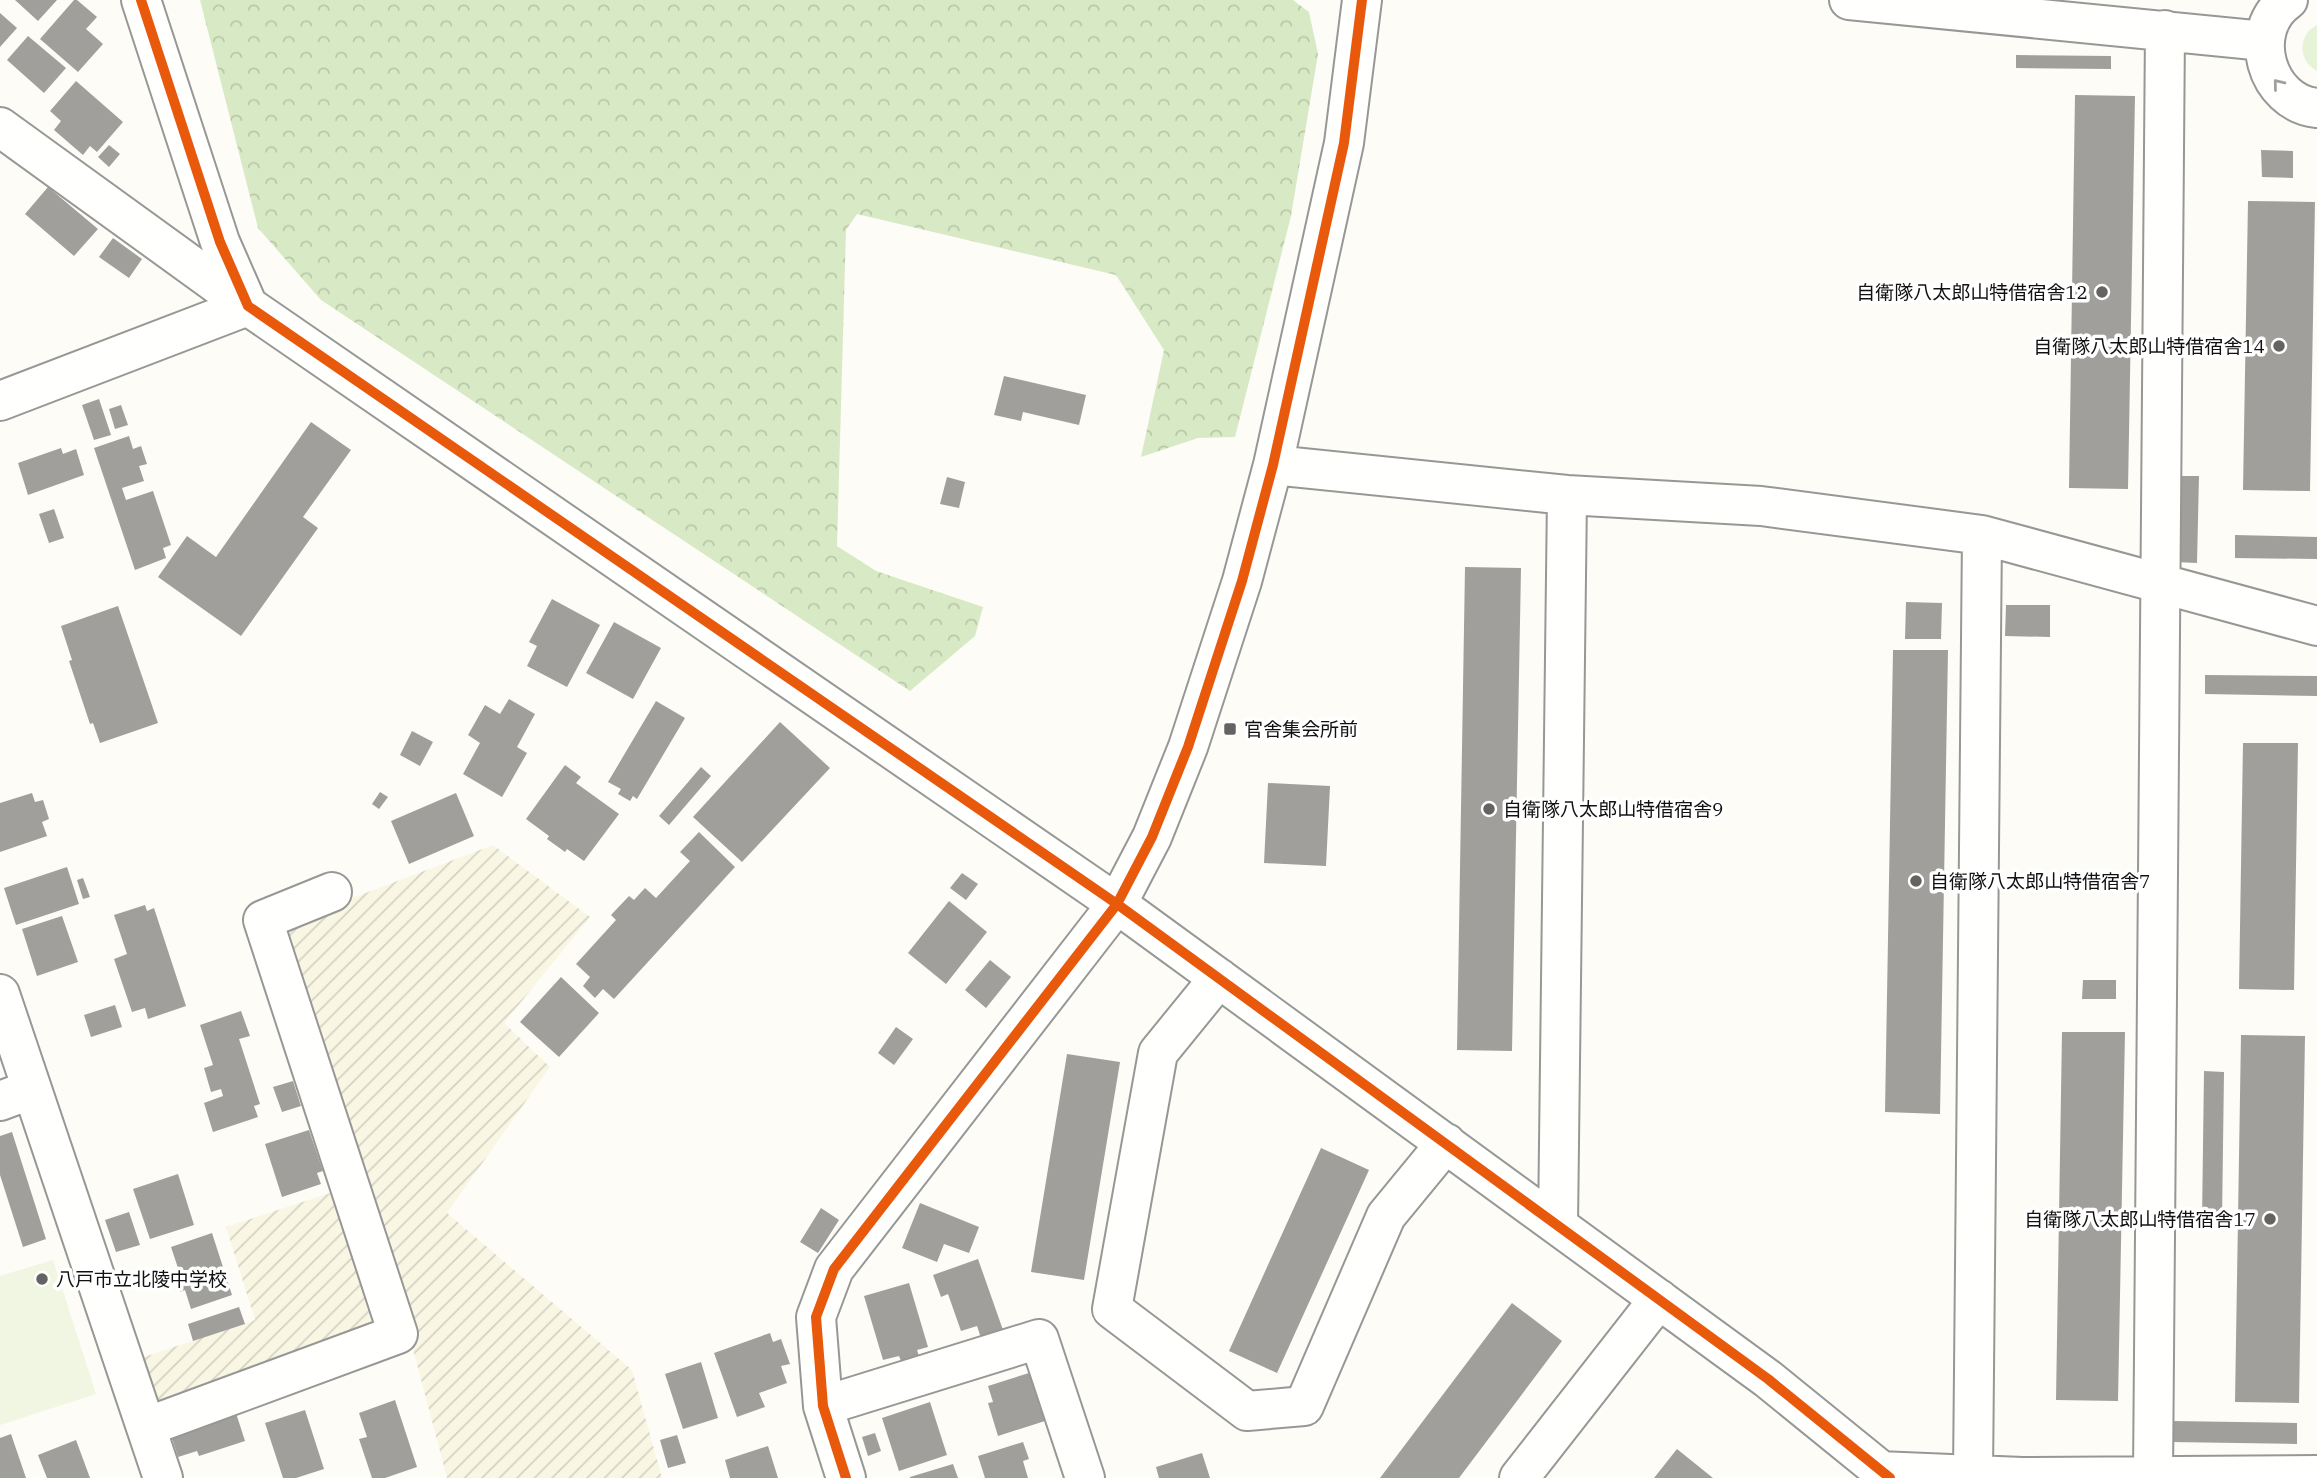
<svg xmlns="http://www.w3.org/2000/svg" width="2317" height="1478" font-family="'IBM Plex Serif','Noto Sans JP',serif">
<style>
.farmland{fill:url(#farmland-furrows)}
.grass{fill:#e7f3d7}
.forest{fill:url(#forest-crowns)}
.pitch{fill:#f0f6e1}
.building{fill:#a19f9c}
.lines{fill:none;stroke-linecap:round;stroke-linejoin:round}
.minor-casing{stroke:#979795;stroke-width:42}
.minor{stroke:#fffffe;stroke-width:38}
.cycleway-casing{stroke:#fff;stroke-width:15}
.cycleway{stroke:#e8590c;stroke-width:10}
.oneway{stroke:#a0a09f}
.poi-dot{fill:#646362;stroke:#fff;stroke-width:2.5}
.labels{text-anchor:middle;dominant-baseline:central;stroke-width:7;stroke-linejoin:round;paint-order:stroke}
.poi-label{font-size:19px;fill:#111;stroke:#fff;text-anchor:start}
</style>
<defs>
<pattern id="farmland-furrows" width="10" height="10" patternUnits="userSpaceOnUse" patternTransform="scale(1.75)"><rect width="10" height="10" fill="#f9f7e4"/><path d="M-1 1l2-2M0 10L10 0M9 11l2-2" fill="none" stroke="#d4d3c3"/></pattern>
<pattern id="forest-crowns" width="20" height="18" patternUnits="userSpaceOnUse" patternTransform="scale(1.75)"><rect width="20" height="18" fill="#d8eac5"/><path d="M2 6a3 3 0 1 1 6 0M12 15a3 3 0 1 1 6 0" fill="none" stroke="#b8c8a8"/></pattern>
</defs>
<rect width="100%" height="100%" fill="#fdfcf7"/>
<path class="farmland" d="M 493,845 L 590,917 L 504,1023 L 550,1067 L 447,1213 L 632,1370 L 662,1478 L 447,1478 L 404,1315 L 160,1406 L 144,1357 L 255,1320 L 226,1227 L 361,1183 L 278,926 Z"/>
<path class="grass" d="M 2317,25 L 2317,71 C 2298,61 2297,35 2317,25 Z"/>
<path class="forest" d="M 200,0 L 1293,0 L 1309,12 L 1318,54 L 1291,216 L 1235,437 L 1198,438 L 1141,457 L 1164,350 L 1116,275 L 857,214 L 846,230 L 837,546 L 876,571 L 983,607 L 975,636 L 910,691 L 321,300 L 258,228 Z"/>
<path class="pitch" d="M 53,1260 L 96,1394 L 0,1425 L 0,1276 Z"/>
<path class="building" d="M 15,0 L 57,0 L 38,21 Z
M 74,0 L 77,0 L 97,17 L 86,29 L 103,44 L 78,72 L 40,39 Z
M 0,13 L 17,28 L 0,47 Z
M 28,36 L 66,68 L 44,93 L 7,60 Z
M 2016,55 L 2111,56 L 2111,69 L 2016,68 Z
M 76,81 L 123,122 L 97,152 L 90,146 L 83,155 L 54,130 L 61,121 L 50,111 Z
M 2075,95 L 2135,96 L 2128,489 L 2069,488 Z
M 109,145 L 120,154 L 109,167 L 98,157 Z
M 2261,150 L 2293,151 L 2293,178 L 2262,177 Z
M 48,187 L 98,229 L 74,256 L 25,214 Z
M 2248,201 L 2315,202 L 2310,491 L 2243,490 Z
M 113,238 L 142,259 L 129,278 L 99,257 Z
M 1004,376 L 1086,395 L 1079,425 L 1023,412 L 1021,421 L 994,415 Z
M 99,399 L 111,435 L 94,440 L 82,405 Z
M 121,405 L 128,425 L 115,429 L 109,409 Z
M 311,422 L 351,450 L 303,517 L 318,528 L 241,636 L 158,577 L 187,536 L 216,557 Z
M 129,436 L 133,449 L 141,446 L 147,464 L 139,466 L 144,481 L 122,488 L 126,500 L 153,491 L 171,545 L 163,548 L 166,558 L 135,570 L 94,448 Z
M 61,448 L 63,454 L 76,449 L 84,475 L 28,495 L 18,463 Z
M 2177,476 L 2199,476 L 2197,563 L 2175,562 Z
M 947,477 L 965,482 L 959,508 L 940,504 Z
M 54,509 L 64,538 L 49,543 L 39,514 Z
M 2235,535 L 2317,537 L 2317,559 L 2235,558 Z
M 1465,567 L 1521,568 L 1512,1051 L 1457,1050 Z
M 552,599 L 600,625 L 567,687 L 527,666 L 537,646 L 529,642 Z
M 1906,602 L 1942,603 L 1941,639 L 1905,639 Z
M 2006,605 L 2050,605 L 2050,637 L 2005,636 Z
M 118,606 L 158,723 L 100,743 L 93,723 L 90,724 L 69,661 L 72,660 L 61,626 Z
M 614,622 L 661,648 L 633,699 L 586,673 Z
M 1893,650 L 1948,650 L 1940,1114 L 1885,1112 Z
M 2205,675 L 2317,676 L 2317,696 L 2205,694 Z
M 509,699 L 535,714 L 517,747 L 527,753 L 502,797 L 463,774 L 480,743 L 468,735 L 485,705 L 500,714 Z
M 656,701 L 685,718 L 637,799 L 633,796 L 630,801 L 618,794 L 621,789 L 608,782 Z
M 780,722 L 830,768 L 742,862 L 693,817 Z
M 412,731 L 433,742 L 420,766 L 400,755 Z
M 2243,743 L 2298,743 L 2294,990 L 2239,989 Z
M 565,765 L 581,777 L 576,783 L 619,814 L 584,861 L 567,849 L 565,852 L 547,839 L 549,836 L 526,819 Z
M 701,767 L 711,776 L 669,825 L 659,816 Z
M 1268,783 L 1330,786 L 1326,866 L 1264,863 Z
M 380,792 L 388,797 L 379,809 L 372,804 Z
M 32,793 L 35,802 L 43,800 L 49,819 L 42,822 L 47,836 L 0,852 L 0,803 Z
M 456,793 L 474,836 L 409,864 L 391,821 Z
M 699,832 L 735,867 L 614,999 L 603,989 L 595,998 L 583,986 L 590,977 L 576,964 L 616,920 L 611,915 L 629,896 L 634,900 L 645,888 L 656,898 L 690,861 L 680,852 Z
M 67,867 L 79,904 L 16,925 L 4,888 Z
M 962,873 L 978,884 L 966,900 L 950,888 Z
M 83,878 L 90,897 L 83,899 L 77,880 Z
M 949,901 L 987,932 L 946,984 L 908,953 Z
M 145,905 L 147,911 L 154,908 L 186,1006 L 148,1019 L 145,1008 L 132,1012 L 114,959 L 127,954 L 114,915 Z
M 62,916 L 78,962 L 37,976 L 22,929 Z
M 990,960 L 1011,977 L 986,1008 L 965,990 Z
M 561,977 L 599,1013 L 559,1057 L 520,1022 Z
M 2083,980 L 2116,980 L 2116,999 L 2082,999 Z
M 115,1005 L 122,1027 L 91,1037 L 84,1015 Z
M 241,1011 L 250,1036 L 239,1039 L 260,1104 L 254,1106 L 258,1117 L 213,1132 L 204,1103 L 223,1096 L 221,1089 L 211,1092 L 204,1068 L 213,1065 L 200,1025 Z
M 896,1027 L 913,1039 L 894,1065 L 878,1053 Z
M 2062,1032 L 2125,1032 L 2118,1401 L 2056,1400 Z
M 2241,1035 L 2305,1036 L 2299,1403 L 2235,1402 Z
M 1067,1054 L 1120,1062 L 1084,1280 L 1031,1272 Z
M 2204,1071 L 2224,1072 L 2222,1221 L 2202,1221 Z
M 293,1081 L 301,1106 L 282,1112 L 273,1087 Z
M 309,1130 L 323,1171 L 317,1173 L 321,1184 L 282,1197 L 265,1144 Z
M 12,1132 L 46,1239 L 23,1247 L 0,1175 L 0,1136 Z
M 1321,1148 L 1369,1170 L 1277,1373 L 1229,1351 Z
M 178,1174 L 194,1225 L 150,1239 L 133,1189 Z
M 920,1203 L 979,1227 L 969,1253 L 944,1244 L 937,1262 L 902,1248 Z
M 821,1208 L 839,1220 L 818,1253 L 800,1242 Z
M 129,1212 L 140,1245 L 116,1252 L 105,1220 Z
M 212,1233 L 232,1295 L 191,1309 L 185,1290 L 180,1292 L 173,1273 L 179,1271 L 171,1247 Z
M 978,1259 L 1003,1330 L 981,1338 L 977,1326 L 961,1331 L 948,1294 L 941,1297 L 933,1275 Z
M 909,1283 L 928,1347 L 917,1350 L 919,1356 L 901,1361 L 899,1356 L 883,1360 L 864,1296 Z
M 1512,1303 L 1562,1341 L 1459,1478 L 1380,1478 Z
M 239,1307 L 245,1324 L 193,1341 L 188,1324 Z
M 770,1333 L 773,1342 L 781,1339 L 790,1364 L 781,1366 L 787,1383 L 759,1393 L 765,1407 L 737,1417 L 714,1353 Z
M 701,1362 L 718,1418 L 683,1429 L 665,1374 Z
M 1029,1373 L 1045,1421 L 998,1436 L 988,1403 L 993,1402 L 988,1386 Z
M 395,1400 L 417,1467 L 385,1478 L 372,1478 L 359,1439 L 367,1437 L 359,1413 Z
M 930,1402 L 947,1455 L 899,1471 L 882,1418 Z
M 235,1410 L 245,1441 L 199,1456 L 197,1451 L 178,1457 L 170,1432 Z
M 305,1410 L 324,1469 L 296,1478 L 283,1478 L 265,1423 Z
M 2171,1421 L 2297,1423 L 2297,1444 L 2171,1442 Z
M 875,1433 L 881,1451 L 868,1456 L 862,1437 Z
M 11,1434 L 26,1478 L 0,1478 L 0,1438 Z
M 677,1435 L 686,1463 L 668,1468 L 660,1440 Z
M 76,1440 L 90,1478 L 47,1478 L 38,1455 Z
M 1023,1442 L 1029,1459 L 1023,1461 L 1028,1478 L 985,1478 L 978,1456 Z
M 768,1446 L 778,1478 L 730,1478 L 725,1460 Z
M 1677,1449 L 1713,1478 L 1654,1478 Z
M 1202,1453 L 1210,1478 L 1159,1478 L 1156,1467 Z
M 953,1464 L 958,1478 L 910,1478 L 910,1477 Z"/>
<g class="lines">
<defs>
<path id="minor" d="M 141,0 L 220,242 L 248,306 L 1117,904 L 834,1269 L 816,1317 L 823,1406 L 846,1478
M 1362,0 L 1344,143 L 1273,465 L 1242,581 L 1188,747 L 1152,837 L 1117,904 L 1768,1379 L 1890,1478
M 1849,0 L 2264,41
M 2288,0 C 2245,30 2266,103 2317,108
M 0,127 L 246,305
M 0,401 L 248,306
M 1273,465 L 1567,495 L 1761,506 L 1982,535 L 2317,626
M 1219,978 L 1158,1053 L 1112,1309 L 1247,1411 L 1304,1406 L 1386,1216 L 1446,1143
M 0,994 L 163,1478
M 0,1101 L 32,1089
M 1558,1225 L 1567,495
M 823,1406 L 1039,1339 L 1085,1478
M 146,1427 L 398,1334 L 263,920 L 332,892
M 1879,1471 L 2022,1477 L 2317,1475
M 1973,1475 L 1982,535
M 2153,1476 L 2165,30
M 1519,1478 L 1659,1299"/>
</defs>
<use href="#minor" class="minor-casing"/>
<use href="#minor" class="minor"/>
<defs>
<path id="cycleway" d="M 141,0 L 220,242 L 248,306 L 1117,904 L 834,1269 L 816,1317 L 823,1406 L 846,1478
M 1362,0 L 1344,143 L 1273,465 L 1242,581 L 1188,747 L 1152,837 L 1117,904 L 1768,1379 L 1890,1478"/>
</defs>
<use href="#cycleway" class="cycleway-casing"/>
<use href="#cycleway" class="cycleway"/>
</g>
<defs><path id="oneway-chevron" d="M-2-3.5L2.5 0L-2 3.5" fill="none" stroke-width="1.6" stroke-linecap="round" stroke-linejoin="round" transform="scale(1.75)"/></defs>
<use class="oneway" href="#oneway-chevron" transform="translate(2278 84) rotate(-129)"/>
<g class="poi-dot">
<circle cx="2102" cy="292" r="7"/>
<circle cx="2279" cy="346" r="7"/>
<rect x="1223" y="722" width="14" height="14" rx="3.5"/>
<circle cx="1489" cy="809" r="7"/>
<circle cx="1916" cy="881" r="7"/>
<circle cx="2270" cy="1219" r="7"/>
<circle cx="42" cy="1279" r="7"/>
</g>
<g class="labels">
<g class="poi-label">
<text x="2088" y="292" text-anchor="end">自衛隊八太郎山特借宿舎12</text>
<text x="2265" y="346" text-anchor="end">自衛隊八太郎山特借宿舎14</text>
<text x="1244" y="729">官舎集会所前</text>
<text x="1503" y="809">自衛隊八太郎山特借宿舎9</text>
<text x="1930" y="881">自衛隊八太郎山特借宿舎7</text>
<text x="2256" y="1219" text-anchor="end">自衛隊八太郎山特借宿舎17</text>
<text x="56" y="1279">八戸市立北陵中学校</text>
</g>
</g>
</svg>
